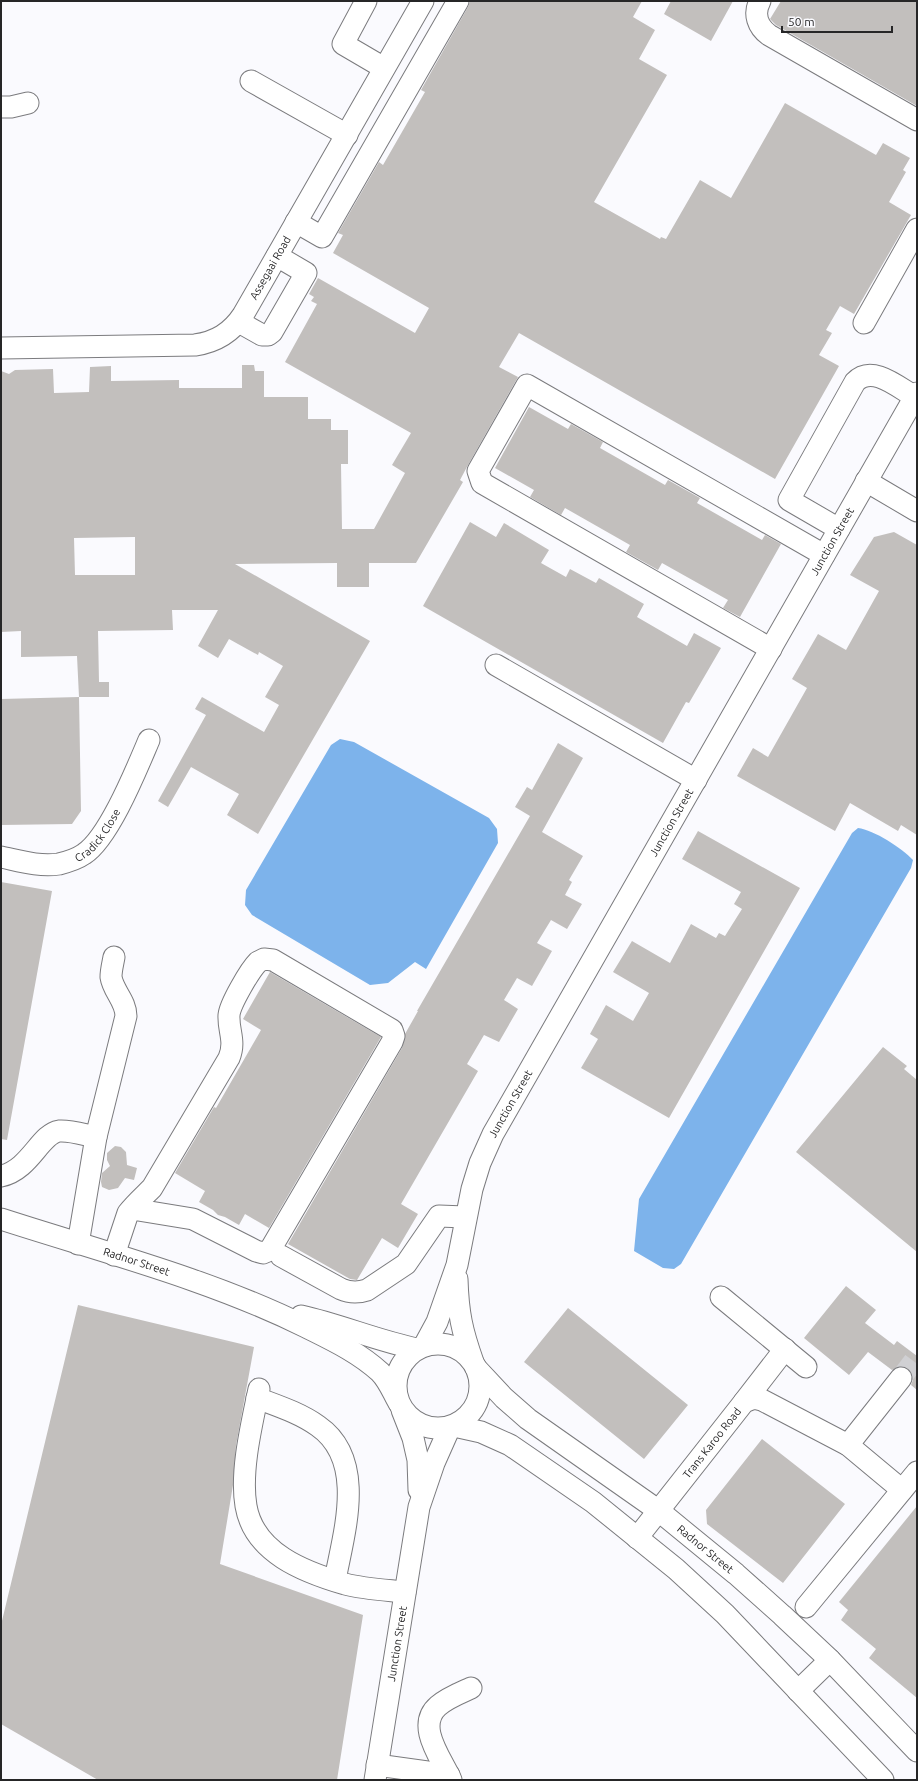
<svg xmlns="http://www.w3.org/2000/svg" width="918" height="1781" font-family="Ubuntu,sans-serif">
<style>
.water{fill:#7db3eb}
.building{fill:#c2bfbd;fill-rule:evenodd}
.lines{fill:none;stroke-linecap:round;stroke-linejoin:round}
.minor-tunnel{stroke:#d0d0d3;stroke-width:21;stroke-dasharray:21 10;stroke-linecap:butt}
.minor-casing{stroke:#7b7b7e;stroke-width:23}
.minor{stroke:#fff;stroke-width:21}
.labels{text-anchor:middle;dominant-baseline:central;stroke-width:3;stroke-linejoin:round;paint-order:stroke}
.street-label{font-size:11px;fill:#262627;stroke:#fafafe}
</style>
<rect width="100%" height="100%" fill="#fafafe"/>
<path class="water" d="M 340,739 L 354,742 L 489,818 L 497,829 L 498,843 L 426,969 L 415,962 L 388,983 L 370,985 L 252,915 L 245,905 L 246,890 L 331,745 Z
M 858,828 C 874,830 902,848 913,860 L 911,868 L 681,1264 L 674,1269 L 663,1268 L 634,1251 L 639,1199 L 852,833 Z"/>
<path class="building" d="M 470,1 L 642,1 L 633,17 L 655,30 L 639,59 L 667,75 L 594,202 L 660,239 L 661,237 L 666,239 L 700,180 L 731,198 L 785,103 L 876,155 L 883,143 L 910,158 L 903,170 L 906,172 L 889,202 L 911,215 L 854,314 L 840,306 L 826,330 L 832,333 L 819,355 L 839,366 L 775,479 L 519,333 L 499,367 L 518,377 L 468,465 L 460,480 L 463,482 L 416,563 L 369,563 L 369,587 L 337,587 L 337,563 L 235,564 L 370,641 L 258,834 L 227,815 L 239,794 L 191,767 L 168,807 L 158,801 L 206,715 L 195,709 L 202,697 L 264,732 L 279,705 L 265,697 L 283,666 L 259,652 L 258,655 L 229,639 L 218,658 L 198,646 L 218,610 L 172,610 L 173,630 L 98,631 L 99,682 L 109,682 L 109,697 L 79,697 L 77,656 L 21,657 L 21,631 L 1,632 L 1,371 L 9,374 L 15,370 L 53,369 L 54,393 L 89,392 L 90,367 L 111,366 L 111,381 L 179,380 L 179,388 L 242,388 L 242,365 L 254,365 L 255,371 L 264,371 L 264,397 L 308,397 L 308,419 L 331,419 L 331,430 L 348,430 L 348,464 L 341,464 L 342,529 L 374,529 L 405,473 L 392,465 L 411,433 L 285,362 L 317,304 L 311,301 L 314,297 L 309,294 L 318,278 L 415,333 L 429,308 L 333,253 L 343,235 L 338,233 L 379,162 L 383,165 L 425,92 L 421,90 L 468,7 ZM 135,537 L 135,575 L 75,575 L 74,538 Z
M 671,1 L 733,1 L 711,41 L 664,14 Z
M 781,1 L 917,1 L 917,106 L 776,25 L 770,19 Z
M 529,407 L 568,429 L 571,424 L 603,442 L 600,448 L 665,485 L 668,480 L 700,498 L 697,503 L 762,540 L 765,535 L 781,544 L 740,617 L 723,608 L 728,600 L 662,563 L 658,570 L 626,552 L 630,545 L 565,508 L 561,515 L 530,497 L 534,490 L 495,468 Z
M 470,522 L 496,537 L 504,523 L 549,550 L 541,563 L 566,577 L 570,569 L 596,583 L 599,578 L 644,604 L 637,617 L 687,646 L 694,633 L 721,648 L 689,703 L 686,702 L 663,743 L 423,606 Z
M 894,532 L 917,545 L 917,835 L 901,825 L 898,831 L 850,803 L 835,831 L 737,776 L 753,748 L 768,757 L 807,688 L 792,679 L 818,634 L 846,650 L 879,591 L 850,575 L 874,537 Z
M 79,697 L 81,811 L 72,824 L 1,825 L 1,699 Z
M 558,743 L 583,758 L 542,832 L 583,856 L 569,880 L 572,882 L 565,895 L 582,904 L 567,929 L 551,920 L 537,943 L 552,951 L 532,986 L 517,978 L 504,1000 L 518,1009 L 499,1042 L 484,1035 L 467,1064 L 478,1071 L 401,1204 L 418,1214 L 398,1248 L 382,1238 L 357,1280 L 350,1279 L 288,1244 L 402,1048 L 405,1034 L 418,1011 L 417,1011 L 530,816 L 515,807 L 527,787 L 532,790 Z
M 698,831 L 800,888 L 669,1118 L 581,1068 L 598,1039 L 590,1034 L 606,1005 L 633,1021 L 649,993 L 613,972 L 632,941 L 670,963 L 691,924 L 716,938 L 719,933 L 725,936 L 742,909 L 734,904 L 741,892 L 682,859 Z
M 1,882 L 52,891 L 7,1140 L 1,1139 Z
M 270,972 L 381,1037 L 269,1228 L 245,1214 L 239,1225 L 225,1217 L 218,1215 L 213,1210 L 199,1202 L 205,1191 L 175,1173 L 214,1107 L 216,1108 L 261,1030 L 243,1019 Z
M 883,1047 L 907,1066 L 904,1069 L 917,1080 L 917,1252 L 796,1152 Z
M 115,1146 L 121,1147 L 126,1152 L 127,1165 L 137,1168 L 134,1180 L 125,1178 L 118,1188 L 109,1190 L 102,1187 L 101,1182 L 102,1173 L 110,1166 L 107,1160 L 107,1153 Z
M 846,1286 L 876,1310 L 865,1323 L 894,1345 L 897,1341 L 917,1356 L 917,1390 L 911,1385 L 913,1380 L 912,1374 L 908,1368 L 903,1366 L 897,1367 L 892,1370 L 868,1352 L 849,1375 L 804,1338 Z
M 78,1305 L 254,1347 L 236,1445 L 233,1485 L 220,1564 L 363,1615 L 337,1780 L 98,1780 L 1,1724 L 1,1625 Z
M 568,1308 L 688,1405 L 644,1459 L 524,1362 Z
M 762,1439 L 845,1504 L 783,1583 L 707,1524 L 706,1510 Z
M 917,1506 L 917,1698 L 869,1658 L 876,1649 L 841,1620 L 848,1610 L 839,1602 Z"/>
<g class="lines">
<path class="minor-tunnel" d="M 901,1378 L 917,1357"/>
<defs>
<g id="minor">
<path d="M 366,1 L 343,44 L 384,68"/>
<path d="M 760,1 C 753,14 758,27 769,35 L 917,120"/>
<path d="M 251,81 L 347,135"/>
<path d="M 1,107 L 11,107 L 28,103"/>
<path d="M 296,222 L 322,237 L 458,1"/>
<path d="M 239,322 L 262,335 L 268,335 L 272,332 L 306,273 L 277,256"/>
<path d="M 864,323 L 917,229"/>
<path id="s1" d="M 1,348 L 195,345 C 216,342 231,333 243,315 L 423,1"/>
<path d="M 866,481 L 917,511"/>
<path d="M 839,529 L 789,500 L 855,382 C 872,364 898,387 915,397"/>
<path d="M 771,649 L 482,483 L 478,471 L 527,385 L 824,555"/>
<path d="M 496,665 L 696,780"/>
<path id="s2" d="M 1,857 C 20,861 39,867 59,864 C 67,862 77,859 84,854 C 109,838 137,768 149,740"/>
<path d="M 1,1176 C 30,1170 40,1134 59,1131 C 71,1130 85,1135 96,1137"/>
<path id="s3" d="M 1,1219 C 103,1252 209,1279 306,1327 C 332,1340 358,1352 380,1372 C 389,1381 393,1393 399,1403"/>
<path d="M 78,1244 L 96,1137 L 126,1016 C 126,1001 113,991 111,977 C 111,970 113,963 114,957"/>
<path d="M 114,1255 L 128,1213 C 135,1204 144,1196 152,1188 L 229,1058 C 236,1041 228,1031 229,1015 C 230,1004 250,970 258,962 L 264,959 L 273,960 L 392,1030 L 394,1036 L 392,1042 L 270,1250 L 263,1253 L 256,1251 L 193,1219 L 132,1209"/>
<path d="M 281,1256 L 341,1289 C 350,1293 358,1293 367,1290 L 406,1264 L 439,1216 L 465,1217"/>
<path d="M 457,1279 C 458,1313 462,1331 473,1362"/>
<path d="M 721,1297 L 806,1367"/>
<path d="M 301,1316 C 341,1325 378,1341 417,1349"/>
<circle cx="438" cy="1386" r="42"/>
<path id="s4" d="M 424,1346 L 437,1322 L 457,1265 L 472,1189 L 480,1163 L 493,1134 L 917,393"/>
<path id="s5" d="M 476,1368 L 504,1398 L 528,1419 L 659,1511 L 736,1574 L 782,1615 L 830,1660 L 917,1751"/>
<path d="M 259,1389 C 252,1423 240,1471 246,1506 C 254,1553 304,1572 345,1584 C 364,1589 386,1590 405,1592"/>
<path d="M 257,1398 C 278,1406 300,1413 318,1426 C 367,1460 344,1532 335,1580"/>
<path d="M 744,1402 L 785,1349"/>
<path d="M 402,1410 L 413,1438 L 418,1460 L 419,1490"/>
<path d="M 454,1426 L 481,1432 L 510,1445 L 593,1502 L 676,1569 L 725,1614 L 883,1780"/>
<path d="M 848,1445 L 901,1378"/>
<path id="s6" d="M 637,1538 L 744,1402 L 754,1398 L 762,1400 L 848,1445 L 902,1490"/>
<path d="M 806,1607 L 917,1472"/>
<path d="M 798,1691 L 830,1660"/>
<path d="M 377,1765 L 449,1775"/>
<path id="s7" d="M 375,1780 L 419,1507 L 434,1463 L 450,1427"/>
<path d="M 451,1780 C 442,1759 415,1726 438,1706 C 447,1698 460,1693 471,1688"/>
</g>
</defs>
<use href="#minor" class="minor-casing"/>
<use href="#minor" class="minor"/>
</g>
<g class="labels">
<g class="street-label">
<text stroke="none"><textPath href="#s1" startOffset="307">Assegaai Road</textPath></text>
<text stroke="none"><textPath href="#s4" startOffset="907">Junction Street</textPath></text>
<text stroke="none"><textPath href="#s4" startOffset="583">Junction Street</textPath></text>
<text stroke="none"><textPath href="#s2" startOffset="109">Cradick Close</textPath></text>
<text stroke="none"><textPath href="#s4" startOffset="259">Junction Street</textPath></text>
<text stroke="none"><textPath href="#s3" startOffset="142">Radnor Street</textPath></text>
<text stroke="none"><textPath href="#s6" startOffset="121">Trans Karoo Road</textPath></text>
<text stroke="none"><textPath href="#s5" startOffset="293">Radnor Street</textPath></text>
<text stroke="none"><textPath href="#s7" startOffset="138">Junction Street</textPath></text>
</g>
</g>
<rect width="918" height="1781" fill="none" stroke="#262627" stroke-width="4"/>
<path d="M782 26v6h110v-6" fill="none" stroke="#262627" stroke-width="2"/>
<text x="788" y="26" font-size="12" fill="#262627" stroke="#fafafe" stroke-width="3" paint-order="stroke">50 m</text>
</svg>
